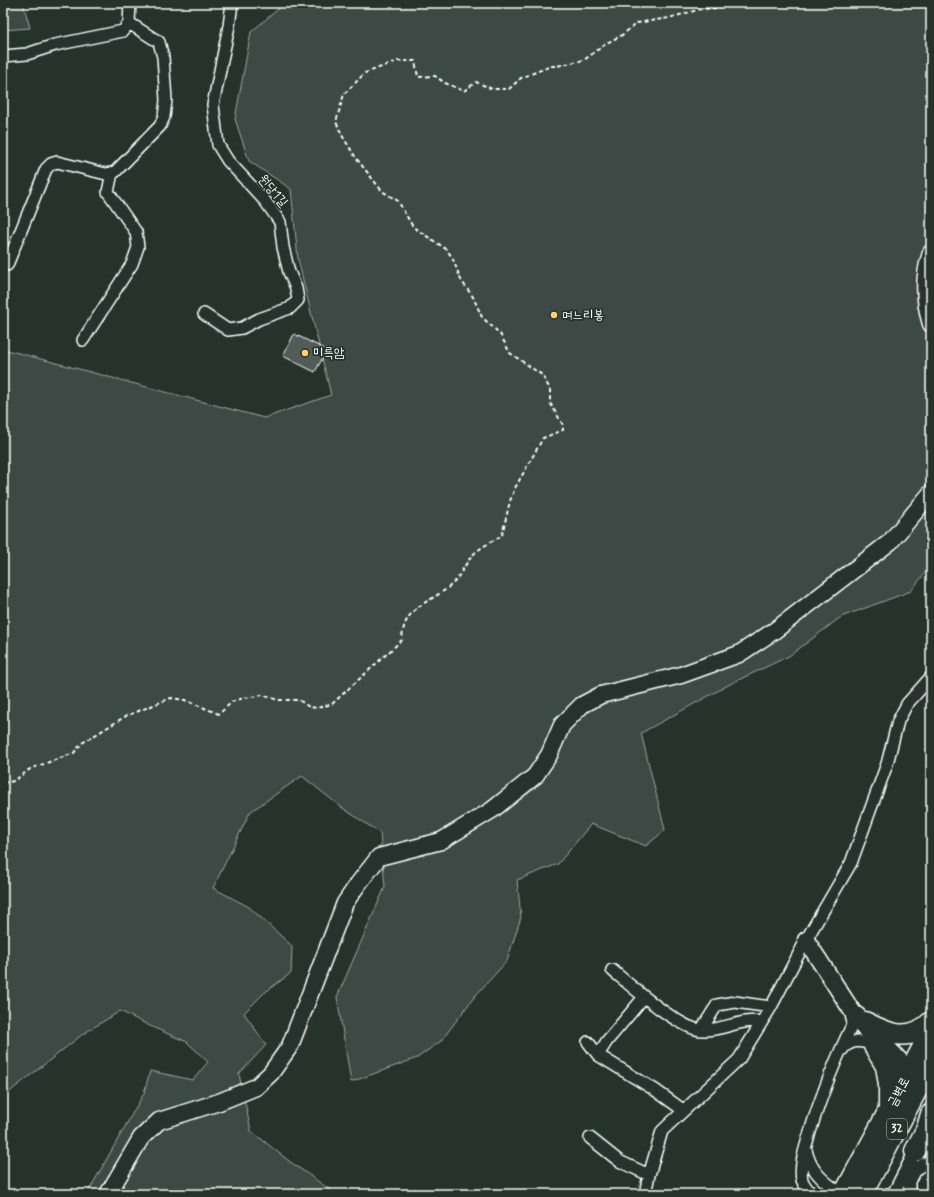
<svg xmlns="http://www.w3.org/2000/svg" width="934" height="1197" font-family="Mynerve,'Poor Story',sans-serif">
<style>
.green{fill:#3e4944;stroke:#9ea4a2}
.building{fill:#515c57;stroke:#fff}
.lines{fill:none;stroke-linecap:round;stroke-linejoin:round}
.street-casing{stroke:#fff;stroke-width:14}
.secondary-casing{stroke:#fff;stroke-width:19}
.highway-casing{stroke:#fff;stroke-width:23}
.path{stroke:#fff;stroke-width:2;stroke-dasharray:4 3;stroke-linecap:butt}
.street{stroke:#26332d;stroke-width:11}
.secondary{stroke:#26332d;stroke-width:16}
.highway{stroke:#26332d;stroke-width:20}
.poi-dot{fill:#ffd166;stroke:#26332d;stroke-width:1.5}
.labels{text-anchor:middle;dominant-baseline:central;stroke-width:3.5;stroke-linejoin:round;paint-order:stroke}
.shield{fill:#26332d;stroke:#bec2c0;stroke-width:1}
.shield-label{font-size:12px;font-weight:bold;fill:#fff}
.street-label{font-size:13px;fill:#fff;stroke:#26332d}
.poi-label{font-size:13px;fill:#fff;stroke:#26332d;text-anchor:start}
</style>
<rect width="100%" height="100%" fill="#26332d"/>
<filter id="ink" filterUnits="userSpaceOnUse"><feTurbulence type="fractalNoise" baseFrequency=".025" numOctaves="2"/><feDisplacementMap in="SourceGraphic" scale="8" xChannelSelector="R" yChannelSelector="G"/><feConvolveMatrix kernelMatrix="1 2 1 2 8 2 1 2 1" color-interpolation-filters="sRGB"/></filter>
<g filter="url(#ink)">
<path class="green" d="M 3,3 L 23,3 L 30,28 L 3,30 Z
M 285,3 L 931,3 L 931,565 L 911,591 L 841,617 L 789,656 L 732,683 L 641,733 L 665,830 L 646,846 L 591,824 L 558,864 L 517,880 L 521,917 L 507,961 L 475,996 L 441,1041 L 417,1058 L 351,1082 L 337,997 L 385,887 L 380,833 L 341,807 L 302,776 L 250,812 L 213,888 L 249,907 L 292,946 L 291,973 L 264,993 L 244,1013 L 266,1045 L 239,1074 L 251,1131 L 289,1161 L 336,1194 L 87,1194 L 144,1093 L 150,1071 L 193,1080 L 208,1062 L 187,1042 L 150,1026 L 120,1011 L 83,1034 L 13,1089 L 3,1099 L 3,349 L 264,418 L 331,395 L 298,259 L 291,189 L 249,161 L 235,119 L 251,32 Z"/>
<path class="building" d="M 294,334 L 327,350 L 315,372 L 283,356 Z"/>
<g class="lines">
<defs>
<path id="street" d="M 3,56 L 27,54 L 55,45 L 123,31 L 129,23 L 130,3
M 3,263 L 7,265 L 46,169 L 51,164 L 57,162 L 106,174 L 115,172 L 160,126 L 164,117 L 166,100 L 163,57 L 159,42 L 129,23
M 204,314 L 228,330 L 242,328 L 259,319 L 290,308 L 298,300 L 296,288 L 289,272 L 283,247 L 280,222 L 265,201 L 228,161 L 218,145 L 213,105 L 229,26 L 232,3
M 83,340 L 132,264 L 138,247 L 136,232 L 108,192 L 112,173
M 612,970 C 630,985 680,1030 702,1030 C 722,1031 742,1018 762,1022
M 701,1030 L 717,1005 L 735,1002 L 771,1007
M 588,1042 L 598,1055 L 655,1090 L 683,1110
M 841,1051 C 850,1039 861,1040 873,1045
M 598,1055 L 607,1041 L 644,997
M 590,1138 L 619,1161 L 649,1175
M 806,1150 C 810,1168 820,1179 835,1189
M 911,1178 C 916,1169 921,1164 931,1161
M 645,1194 L 649,1175 L 662,1131 L 739,1059 L 771,1007 L 806,940 L 851,863 L 887,764 L 898,721 L 907,704 L 931,677
M 813,1194 C 809,1192 804,1185 802,1180 C 799,1164 806,1146 810,1132 C 822,1092 838,1054 856,1017
M 888,1194 L 894,1192 L 915,1151
M 909,1194 L 909,1182 L 912,1163"/>
<path id="secondary" d="M 931,253 C 923,276 924,301 931,324
M 806,940 L 856,1017
M 108,1194 L 141,1138 L 159,1121 L 219,1102 L 256,1087 L 271,1073 L 290,1046 L 345,903 L 358,884 L 379,857 L 441,841 L 492,810 L 535,776 L 549,755 L 562,725 L 582,705 L 601,695 L 681,675 L 739,654 L 774,631 L 890,542 L 931,493"/>
<path id="highway" d="M 856,1017 L 909,1073 L 910,1086
M 865,1022 C 888,1034 909,1043 931,1022
M 874,1046 L 886,1066 L 889,1085 L 889,1109
M 915,1151 L 927,1128 L 931,1114
M 844,1194 L 931,1032
M 862,1194 L 931,1063"/>
</defs>
<use href="#street" class="street-casing"/>
<use href="#secondary" class="secondary-casing"/>
<use href="#highway" class="highway-casing"/>
<path class="path" d="M 3,783 L 14,781 L 30,769 L 74,753 L 82,743 L 126,716 L 171,698 L 185,700 L 219,714 L 232,702 L 240,699 L 262,695 L 278,700 L 299,700 L 309,707 L 317,708 L 332,704 L 402,640 C 403,606 429,604 450,586 C 459,579 464,565 472,556 C 478,548 494,541 502,535 L 510,501 L 515,488 L 543,438 L 563,430 L 563,425 L 550,403 L 550,389 L 542,375 L 510,353 L 500,334 L 482,317 L 473,297 L 461,280 L 452,257 L 446,249 L 413,227 L 398,201 L 382,191 L 356,158 L 343,137 L 336,122 L 344,94 L 365,73 L 398,61 L 415,61 L 418,77 L 435,76 L 445,83 L 464,91 L 476,82 L 492,89 L 509,89 L 521,78 L 551,66 L 557,66 L 584,60 L 607,43 L 622,35 L 637,23 L 669,18 L 701,9 L 718,8 L 731,3"/>
<use href="#street" class="street"/>
<use href="#secondary" class="secondary"/>
<use href="#highway" class="highway"/>
</g>
</g>
<g class="poi-dot">
<circle cx="554" cy="315" r="4"/>
<circle cx="305" cy="353" r="4"/>
</g>
<g class="labels">
<rect class="shield" x="887" y="1119" width="20" height="20" rx="3"/>
<g class="shield-label">
<text x="897" y="1129">32</text>
</g>
<g class="street-label">
<text transform="translate(273 191) rotate(50)">원당1길</text>
<text transform="translate(899 1092) rotate(-61)">금벽로</text>
</g>
<g class="poi-label">
<text x="562" y="315">며느리봉</text>
<text x="313" y="353">미륵암</text>
</g>
</g>
<rect width="934" height="1197" fill="none" stroke="#26332d" stroke-width="16"/>
<rect x="8" y="8" width="918" height="1181" fill="none" stroke="#fff" stroke-width="1.5" filter="url(#ink)"/>
</svg>
